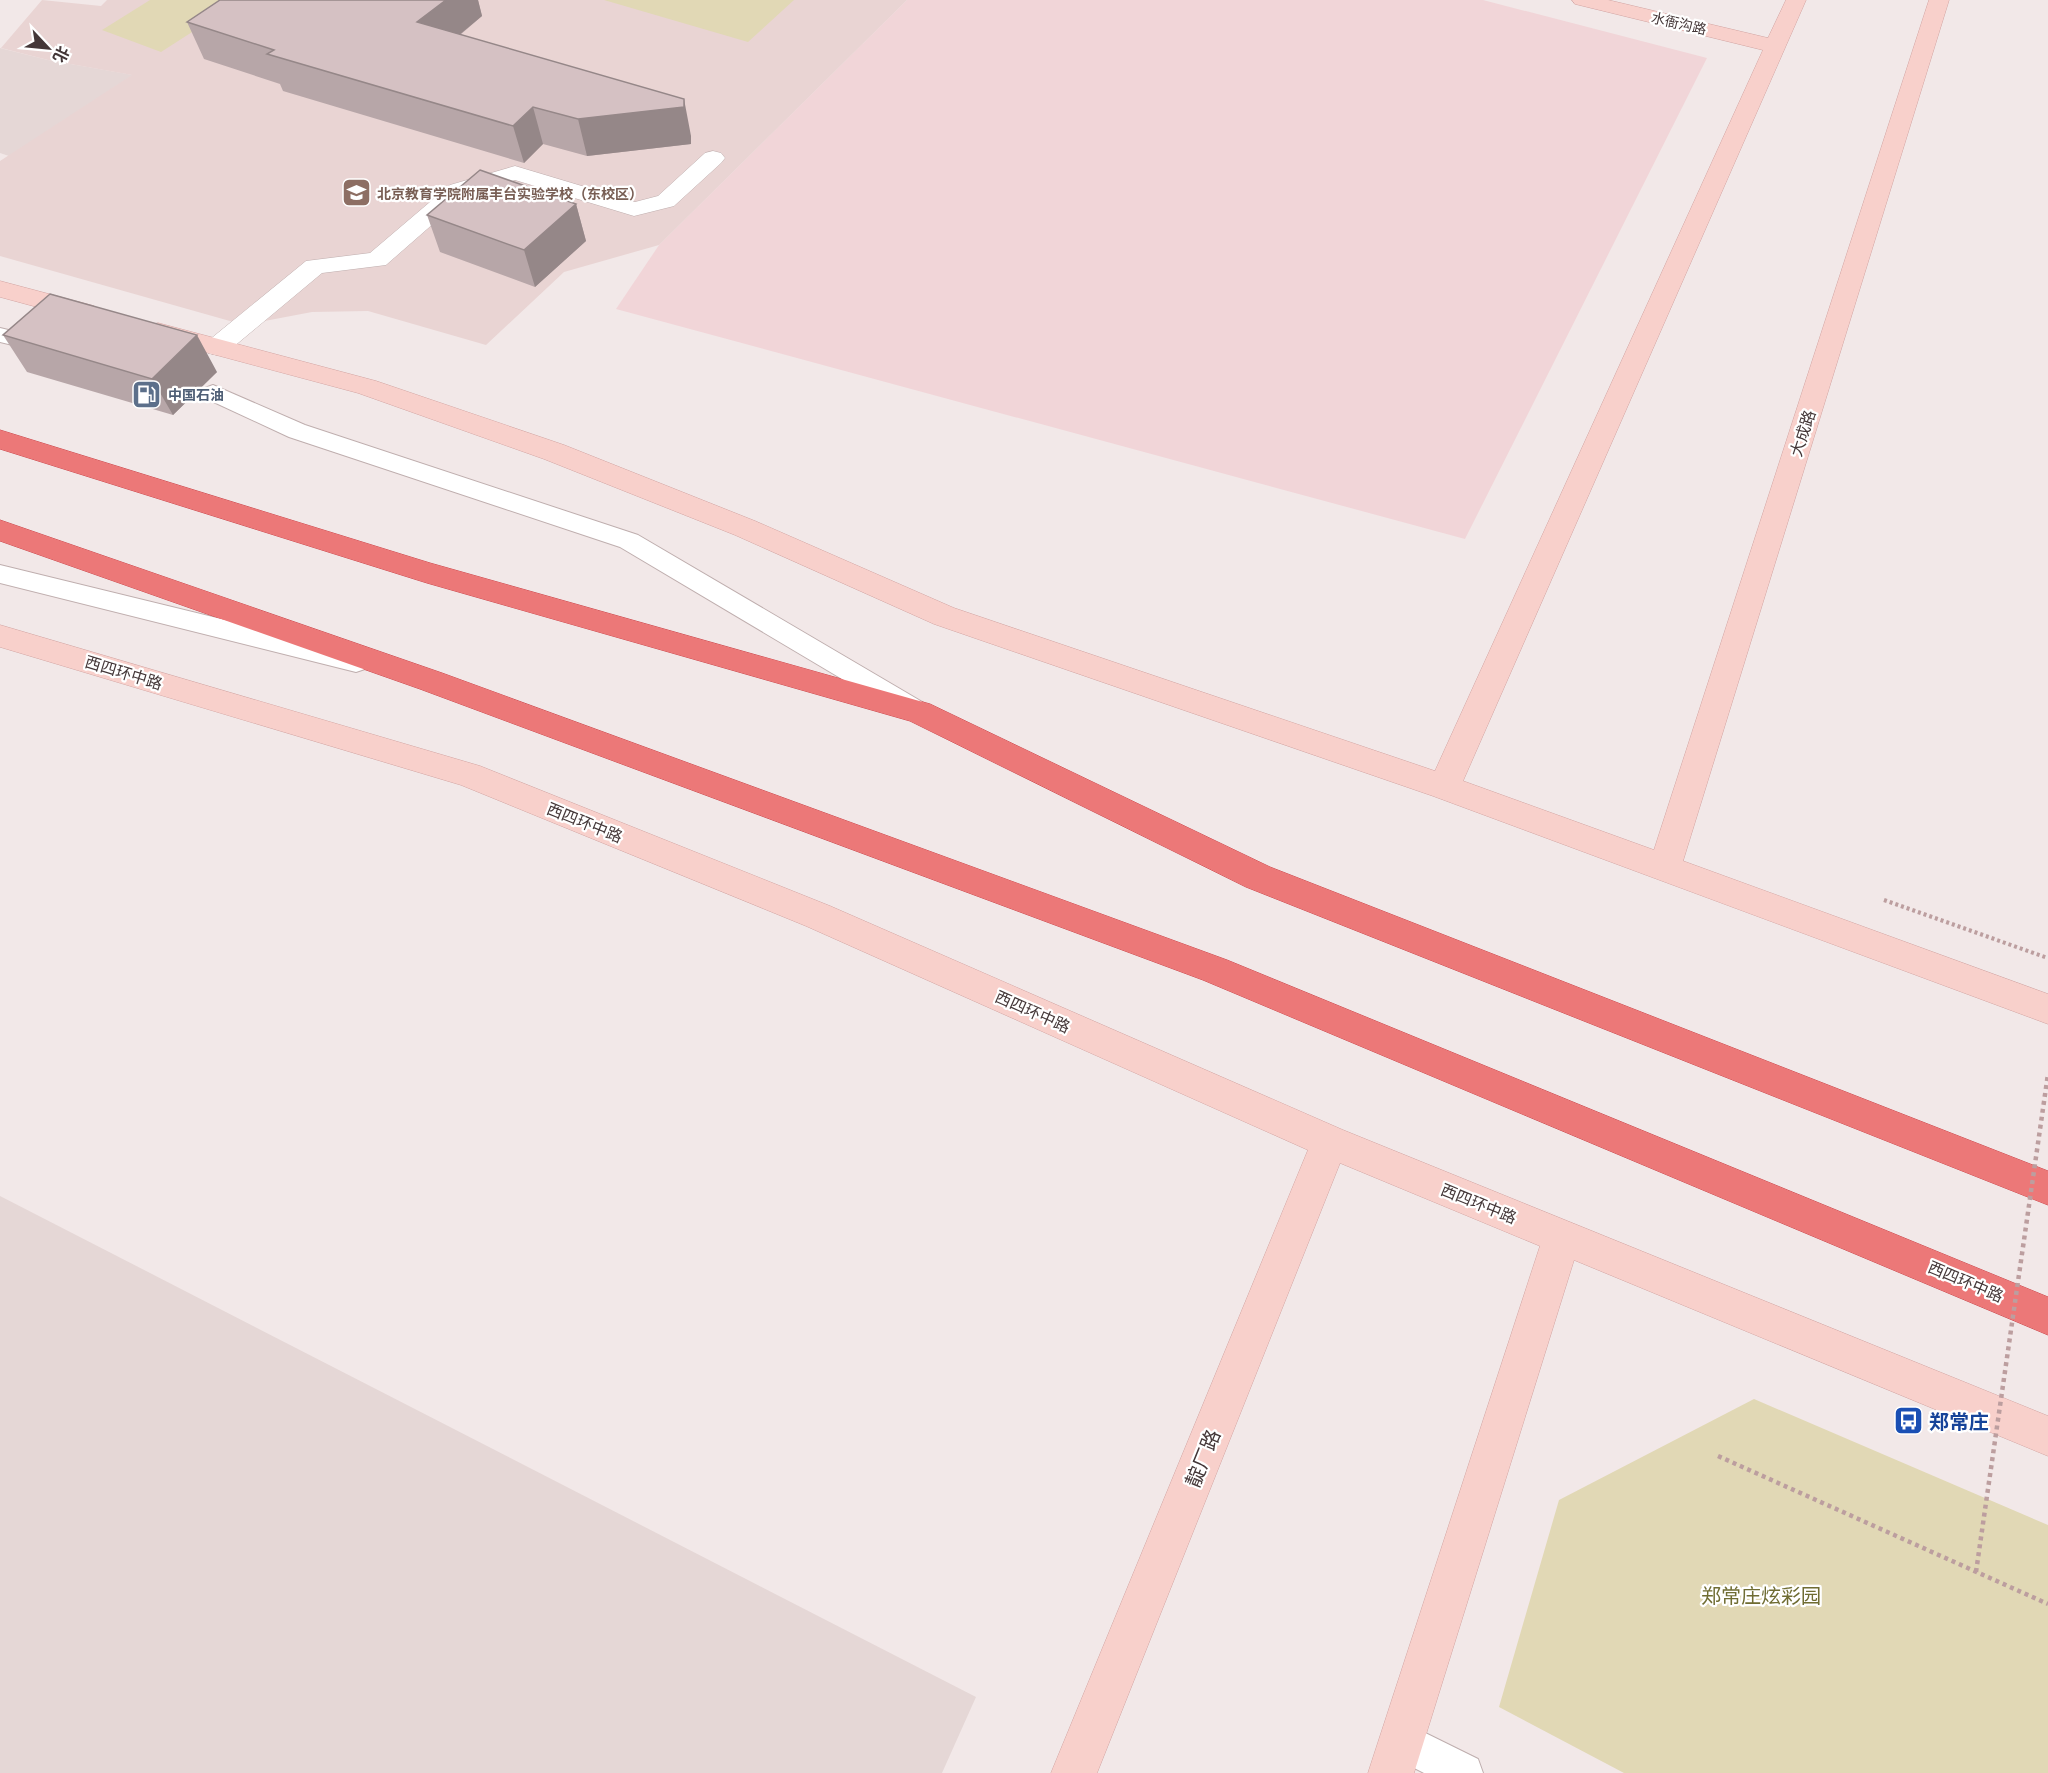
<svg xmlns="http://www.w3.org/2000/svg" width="2048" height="1773" font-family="Lato,'Noto Sans SC',sans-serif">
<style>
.residential{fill:#e5d7d6}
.commercial{fill:#f1d5d8}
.education{fill:#e9d4d3}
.green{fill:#e1d8b5}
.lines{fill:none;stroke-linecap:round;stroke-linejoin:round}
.lane-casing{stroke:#bfaeae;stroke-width:2}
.street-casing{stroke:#bfaeae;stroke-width:1}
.secondary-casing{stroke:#d2a4a2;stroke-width:1}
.highway-casing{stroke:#ca494e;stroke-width:1}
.path-far1{stroke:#bc9e9f;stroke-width:4;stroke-dasharray:3 3;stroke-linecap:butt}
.path{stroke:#bc9e9f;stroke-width:4.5;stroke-dasharray:4 4;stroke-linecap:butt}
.lane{fill:#fff;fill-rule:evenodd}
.street{fill:#fff;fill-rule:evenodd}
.secondary{fill:#f8d0cb;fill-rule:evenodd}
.highway{fill:#ec7878;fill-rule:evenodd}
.path-bridge{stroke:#bc9e9f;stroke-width:4.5;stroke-dasharray:4 4;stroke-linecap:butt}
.wall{fill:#b7a6a8}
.shaded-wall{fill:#958788}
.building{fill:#d5c1c3;stroke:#958788;stroke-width:1.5}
.labels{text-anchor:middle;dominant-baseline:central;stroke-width:4.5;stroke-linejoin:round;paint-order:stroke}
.far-street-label{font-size:14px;fill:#443738;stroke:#fff}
.far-education-label{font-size:14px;font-weight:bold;fill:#785e54;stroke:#fff;text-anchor:start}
.far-service-label{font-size:14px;font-weight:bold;fill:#4e5e75;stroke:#fff;text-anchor:start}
.street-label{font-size:16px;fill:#443738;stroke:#fff}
.near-transit-label{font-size:20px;font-weight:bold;fill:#164399;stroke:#fff;text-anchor:start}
.near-street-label{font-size:20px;fill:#443738;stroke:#fff}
.near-park-label{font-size:20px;fill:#6f6c32;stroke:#fff}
</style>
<rect width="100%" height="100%" fill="#f2e8e8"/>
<path class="residential" d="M 0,48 L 48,60 L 133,75 L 9,156 L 0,153 Z
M 0,1196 L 976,1697 L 942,1773 L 0,1773 Z"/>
<path class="commercial" d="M 907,0 L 1483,0 L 1707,58 L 1465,539 L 616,309 L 659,245 Z"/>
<path class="education" d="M 42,0 L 101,6 L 107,0 L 907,0 L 659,245 L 564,272 L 486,345 L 368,311 L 312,312 L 244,325 L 0,256 L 0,161 L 132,75 L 48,60 L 1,48 Z"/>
<path class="green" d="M 150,0 L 242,0 L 161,52 L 102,30 Z
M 604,0 L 794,0 L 748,42 Z
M 1754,1399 L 2048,1525 L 2048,1773 L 1624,1773 L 1499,1707 L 1559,1500 Z"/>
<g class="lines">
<defs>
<path id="lane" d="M 0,328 L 29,335 L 32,340 L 29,345 L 21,347 L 0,342 Z
M 213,385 L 305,425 L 638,535 L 924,703 L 928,710 L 924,717 L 915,720 L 906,717 L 620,547 L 289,437 L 205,398 L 202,393 L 205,388 Z
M 0,565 L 356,652 L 365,655 L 369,662 L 365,669 L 356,672 L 0,583 Z
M 1401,1721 L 1478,1759 L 1483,1773 L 1424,1773 L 1387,1754 L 1382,1740 L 1387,1726 Z"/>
<path id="street" d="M 713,151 L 721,153 L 725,158 L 721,163 L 674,206 L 634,216 L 515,180 L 466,195 L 386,265 L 322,273 L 226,353 L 217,355 L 208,353 L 204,347 L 208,341 L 306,261 L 370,253 L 450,185 L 515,166 L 635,202 L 658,196 L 705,153 Z"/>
<path id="secondary" d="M 1572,0 L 1608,0 L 1768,38 L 1786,0 L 1806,0 L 1463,781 L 1654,850 L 1929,0 L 1949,0 L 1683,861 L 2048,994 L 2048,1024 L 1433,796 L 934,624 L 735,535 L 544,459 L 358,393 L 149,337 L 145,331 L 149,325 L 158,323 L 376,381 L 564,445 L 755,521 L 954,608 L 1435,771 L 1763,50 L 1575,4 Z
M 0,281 L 94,306 L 98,312 L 94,318 L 85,320 L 0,297 Z
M 0,625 L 480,766 L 830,906 L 1343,1130 L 2048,1416 L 2048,1456 L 1574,1260 L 1414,1773 L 1368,1773 L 1540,1246 L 1340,1163 L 1097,1773 L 1051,1773 L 1308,1150 L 806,926 L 461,785 L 0,647 Z"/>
<path id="highway" d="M 0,430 L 430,563 L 930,704 L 1270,867 L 2048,1171 L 2048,1205 L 1246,887 L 910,721 L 427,583 L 0,449 Z
M 0,520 L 442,673 L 1227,960 L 2048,1297 L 2048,1335 L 1203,980 L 420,689 L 0,541 Z"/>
</defs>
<use href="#lane" class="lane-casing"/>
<use href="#street" class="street-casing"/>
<use href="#secondary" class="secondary-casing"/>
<use href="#highway" class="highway-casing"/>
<path class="path-far1" d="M 1884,900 L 2048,958"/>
<path class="path" d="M 1718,1456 L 2048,1604"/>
<use href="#lane" class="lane"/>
<use href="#street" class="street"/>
<use href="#secondary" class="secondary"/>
<use href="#highway" class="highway"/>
<path class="path-bridge" d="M 1976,1572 L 2048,1074"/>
</g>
<path class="wall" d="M 220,0 L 478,0 L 482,16 L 460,35 L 691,136 L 691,144 L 587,156 L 543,144 L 524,163 L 283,91 L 280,84 L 204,59 L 187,22 Z
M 576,204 L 586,241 L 535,287 L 440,252 L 427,215 Z
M 3,335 L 217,372 L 173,415 L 27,372 Z"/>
<path class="shaded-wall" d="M 446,0 L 478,0 L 482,16 L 429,60 L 417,22 Z
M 684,99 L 691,136 L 691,144 L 587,156 L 578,119 Z
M 533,107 L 543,144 L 524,163 L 513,126 Z
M 576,204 L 586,241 L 535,287 L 524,250 Z
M 197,335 L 217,372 L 173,415 L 152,379 Z"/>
<path class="building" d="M 220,0 L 446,0 L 417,22 L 684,99 L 684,107 L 578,119 L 533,107 L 513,126 L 267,54 L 274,50 L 187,22 Z
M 480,170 L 576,204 L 524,250 L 427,215 Z
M 50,294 L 197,335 L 152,379 L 3,335 Z"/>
<defs>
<symbol id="school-square" viewBox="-11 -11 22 22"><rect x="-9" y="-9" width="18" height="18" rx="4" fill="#8d6e63" stroke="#fff"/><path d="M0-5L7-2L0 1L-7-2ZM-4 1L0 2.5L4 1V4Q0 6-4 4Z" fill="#fff"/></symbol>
<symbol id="fuel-square" viewBox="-11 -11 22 22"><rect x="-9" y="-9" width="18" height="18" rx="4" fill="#5c6f8a" stroke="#fff"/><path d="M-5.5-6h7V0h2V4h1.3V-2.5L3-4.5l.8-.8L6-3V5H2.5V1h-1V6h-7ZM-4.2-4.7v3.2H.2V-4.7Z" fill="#fff"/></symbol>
<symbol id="bus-square" viewBox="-11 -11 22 22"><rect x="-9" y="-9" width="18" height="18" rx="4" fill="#1a4fb4" stroke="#fff"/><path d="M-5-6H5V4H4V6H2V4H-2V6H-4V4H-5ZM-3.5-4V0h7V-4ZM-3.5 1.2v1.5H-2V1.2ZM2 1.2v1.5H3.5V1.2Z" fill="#fff"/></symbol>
</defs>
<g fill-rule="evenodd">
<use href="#school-square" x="340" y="176" width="33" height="33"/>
<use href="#fuel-square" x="130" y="378" width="33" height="33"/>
<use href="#bus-square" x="1892" y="1404" width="33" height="33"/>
</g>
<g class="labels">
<g class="far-street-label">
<text transform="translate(1679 23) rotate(13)">水衙沟路</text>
</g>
<g class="far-education-label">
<text x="377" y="193">北京教育学院附属丰台实验学校（东校区）</text>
</g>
<g class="far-service-label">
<text x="168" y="394">中国石油</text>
</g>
<g class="street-label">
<text transform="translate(1802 433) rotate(-72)">大成路</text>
<text transform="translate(124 672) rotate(17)">西四环中路</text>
<text transform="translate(585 822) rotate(22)">西四环中路</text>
<text transform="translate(1033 1011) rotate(24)">西四环中路</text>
<text transform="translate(1479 1203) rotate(22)">西四环中路</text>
<text transform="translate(1966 1281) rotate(23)">西四环中路</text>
</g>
<g class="near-transit-label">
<text x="1929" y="1421">郑常庄</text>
</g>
<g class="near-street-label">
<text transform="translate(1202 1458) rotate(-68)">靛厂路</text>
</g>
<g class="near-park-label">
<text x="1761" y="1595">郑常庄炫彩园</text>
</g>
</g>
<g transform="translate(48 48) rotate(116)" stroke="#ffffff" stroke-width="4.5" paint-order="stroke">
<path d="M0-4.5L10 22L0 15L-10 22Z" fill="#443738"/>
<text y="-9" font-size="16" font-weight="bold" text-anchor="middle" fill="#443738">北</text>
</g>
</svg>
